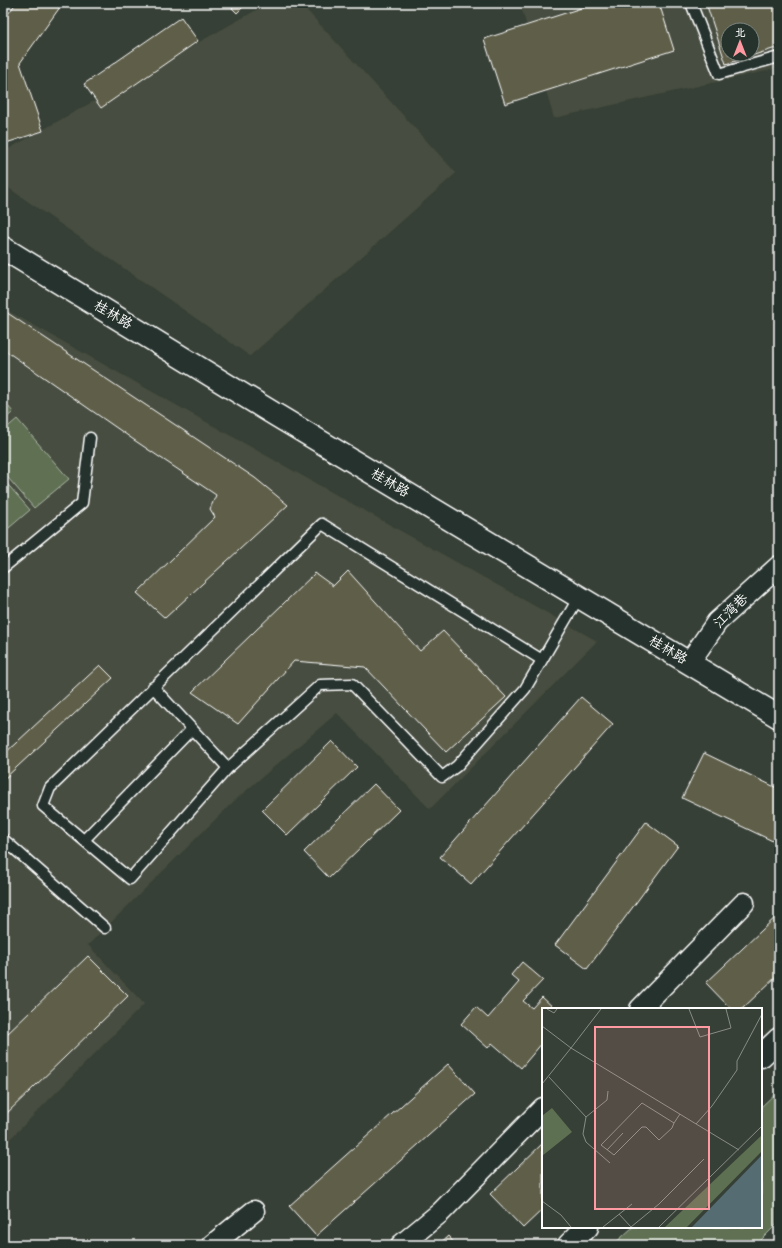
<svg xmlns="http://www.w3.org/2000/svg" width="782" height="1248" font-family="Mynerve,'LXGW WenKai TC',sans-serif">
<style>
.built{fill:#474d40;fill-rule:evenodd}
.green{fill:#5e7052;stroke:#aeb8a8}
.building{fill:#5f5e4a;stroke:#fff;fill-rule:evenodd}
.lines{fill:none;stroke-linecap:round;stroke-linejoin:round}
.lane-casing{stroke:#fff;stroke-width:13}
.street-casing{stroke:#fff;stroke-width:23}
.secondary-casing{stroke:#fff;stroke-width:25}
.lane{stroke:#26332d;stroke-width:10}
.street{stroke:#26332d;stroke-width:20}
.secondary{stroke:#26332d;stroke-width:22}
.labels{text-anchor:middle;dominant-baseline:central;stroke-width:4;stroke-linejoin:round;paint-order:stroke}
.street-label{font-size:14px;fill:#fff;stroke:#26332d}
.inset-road{fill:none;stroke:#878c86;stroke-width:1}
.view{fill:#ff9aa2;fill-opacity:0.15;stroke:#ff9aa2;stroke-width:2}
.inset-edge{fill:none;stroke:#fff;stroke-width:2}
</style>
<rect width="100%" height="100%" fill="#374036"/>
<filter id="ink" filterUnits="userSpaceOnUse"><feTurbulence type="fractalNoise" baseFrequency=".025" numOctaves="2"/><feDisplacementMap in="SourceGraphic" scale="8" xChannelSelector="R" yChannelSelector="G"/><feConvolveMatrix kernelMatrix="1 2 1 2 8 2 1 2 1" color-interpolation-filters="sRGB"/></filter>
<g filter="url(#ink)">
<path class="built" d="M 269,3 L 300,3 L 456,173 L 250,356 L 3,184 L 3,152 Z
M 520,3 L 779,3 L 779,68 L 554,118 ZM 728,30 L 752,30 L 752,54 L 728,54 Z
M 3,308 L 597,641 L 430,809 L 337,713 L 234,801 L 88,945 L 144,1004 L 3,1146 Z"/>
<path class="green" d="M 3,400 L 13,412 L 3,421 Z
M 17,419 L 69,479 L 34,508 L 3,472 L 3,431 Z
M 3,479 L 30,510 L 3,533 Z
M 779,1090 L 779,1222 L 756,1245 L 613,1245 L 633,1227 L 761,1227 L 761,1107 Z"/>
<path class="building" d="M 16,3 L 63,3 L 20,63 L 43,131 L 3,144 L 3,21 Z
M 227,3 L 247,3 L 237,13 Z
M 597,3 L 659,3 L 674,50 L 505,104 L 484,39 Z
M 706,3 L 779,3 L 779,47 L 726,64 ZM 728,30 L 752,30 L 752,54 L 728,54 Z
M 181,17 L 198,41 L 101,108 L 84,84 Z
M 3,310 L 255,478 L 288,505 L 165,618 L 137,593 L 215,517 L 210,509 L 216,495 L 134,440 L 3,349 Z
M 348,571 L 420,651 L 443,631 L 506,697 L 446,752 L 365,667 L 294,661 L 238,724 L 192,692 L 315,573 L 333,586 Z
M 100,665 L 113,678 L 3,780 L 3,755 Z
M 581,697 L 613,724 L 471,884 L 440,857 Z
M 332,741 L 357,767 L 287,835 L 262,810 Z
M 704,753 L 779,789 L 779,844 L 682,798 Z
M 374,784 L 399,810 L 329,878 L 304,852 Z
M 646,822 L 678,846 L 587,969 L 555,945 Z
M 779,914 L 779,974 L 742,1009 L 731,1009 L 706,983 Z
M 88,956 L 128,996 L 3,1117 L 3,1038 Z
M 522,962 L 543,980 L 523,1001 L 532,1008 L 542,997 L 555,1009 L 543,1009 L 543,1042 L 521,1068 L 492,1043 L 488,1048 L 461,1024 L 476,1007 L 488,1018 L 519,982 L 511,975 Z
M 448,1064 L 475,1094 L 316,1236 L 289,1206 Z
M 543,1143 L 543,1209 L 523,1228 L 490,1194 Z
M 448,1236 L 456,1245 L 438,1245 Z"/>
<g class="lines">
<defs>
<path id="lane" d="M 691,3 L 719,74 L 779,57
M 3,568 L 82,503 L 90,438
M 542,660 L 322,524 L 50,788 L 43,806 L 130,879 L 228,768 L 320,685 L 352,684 L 442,777 L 457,766 L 525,689 L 579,597
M 153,687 L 228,768
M 3,839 L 105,928
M 84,840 L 192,729"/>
<path id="street" d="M 689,663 L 717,622 L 779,566
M 640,1009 L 744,903
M 212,1245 L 254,1211
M 401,1245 L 441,1212 L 543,1108"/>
<path id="secondary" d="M 3,248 L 276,415 L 779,717
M 761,1056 L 779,1039
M 569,1245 L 587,1227"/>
</defs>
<use href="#lane" class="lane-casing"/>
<use href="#street" class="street-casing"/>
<use href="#secondary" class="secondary-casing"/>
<use href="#lane" class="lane"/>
<use href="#street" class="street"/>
<use href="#secondary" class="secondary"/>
</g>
</g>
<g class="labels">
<g class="street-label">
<text transform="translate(113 315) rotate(31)">桂林路</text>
<text transform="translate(390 483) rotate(31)">桂林路</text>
<text transform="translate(731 611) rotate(-45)">江湾巷</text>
<text transform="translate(668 650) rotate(31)">桂林路</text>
</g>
</g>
<g transform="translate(542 1008)">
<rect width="220" height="220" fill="#374036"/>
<path d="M 10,100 L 30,124 L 0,148 L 0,108 ZM 220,127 L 220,143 L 145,219 L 123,219 Z" fill="#5e7052"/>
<path d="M 220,147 L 220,219 L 150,219 Z" fill="#556c73"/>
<path class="inset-road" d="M 5,1 L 12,5 L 15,1M 147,1 L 158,29 L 189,20 L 184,1M 0,18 L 29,40 L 197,142M 29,40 L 59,1M 7,69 L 44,109M 0,76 L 29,40M 66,83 L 65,92 L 44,109 L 41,126 L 44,134 L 68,155M 132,115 L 100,95 L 59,137 L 72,147 L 100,119 L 104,119 L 117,132 L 130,120 L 132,115 L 138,106M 154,116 L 170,98 L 195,62 L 195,53 L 220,6M 65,142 L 81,125M 0,193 L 19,207 L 29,219M 77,206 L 89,219M 61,219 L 90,196M 89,219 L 117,196 L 162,151M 117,219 L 220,118"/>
<path class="view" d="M 53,19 L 167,19 L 167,201 L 53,201 Z"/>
<rect width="220" height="220" class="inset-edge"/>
</g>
<rect width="782" height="1248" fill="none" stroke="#26332d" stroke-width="16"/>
<rect x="8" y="8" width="766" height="1232" fill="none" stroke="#fff" stroke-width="1.5" filter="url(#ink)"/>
<g transform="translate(740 42)"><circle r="19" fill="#26332d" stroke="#7d8581"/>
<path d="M0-3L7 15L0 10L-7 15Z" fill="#ff9aa2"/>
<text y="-6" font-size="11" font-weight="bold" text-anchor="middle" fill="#ffffff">北</text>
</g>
</svg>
